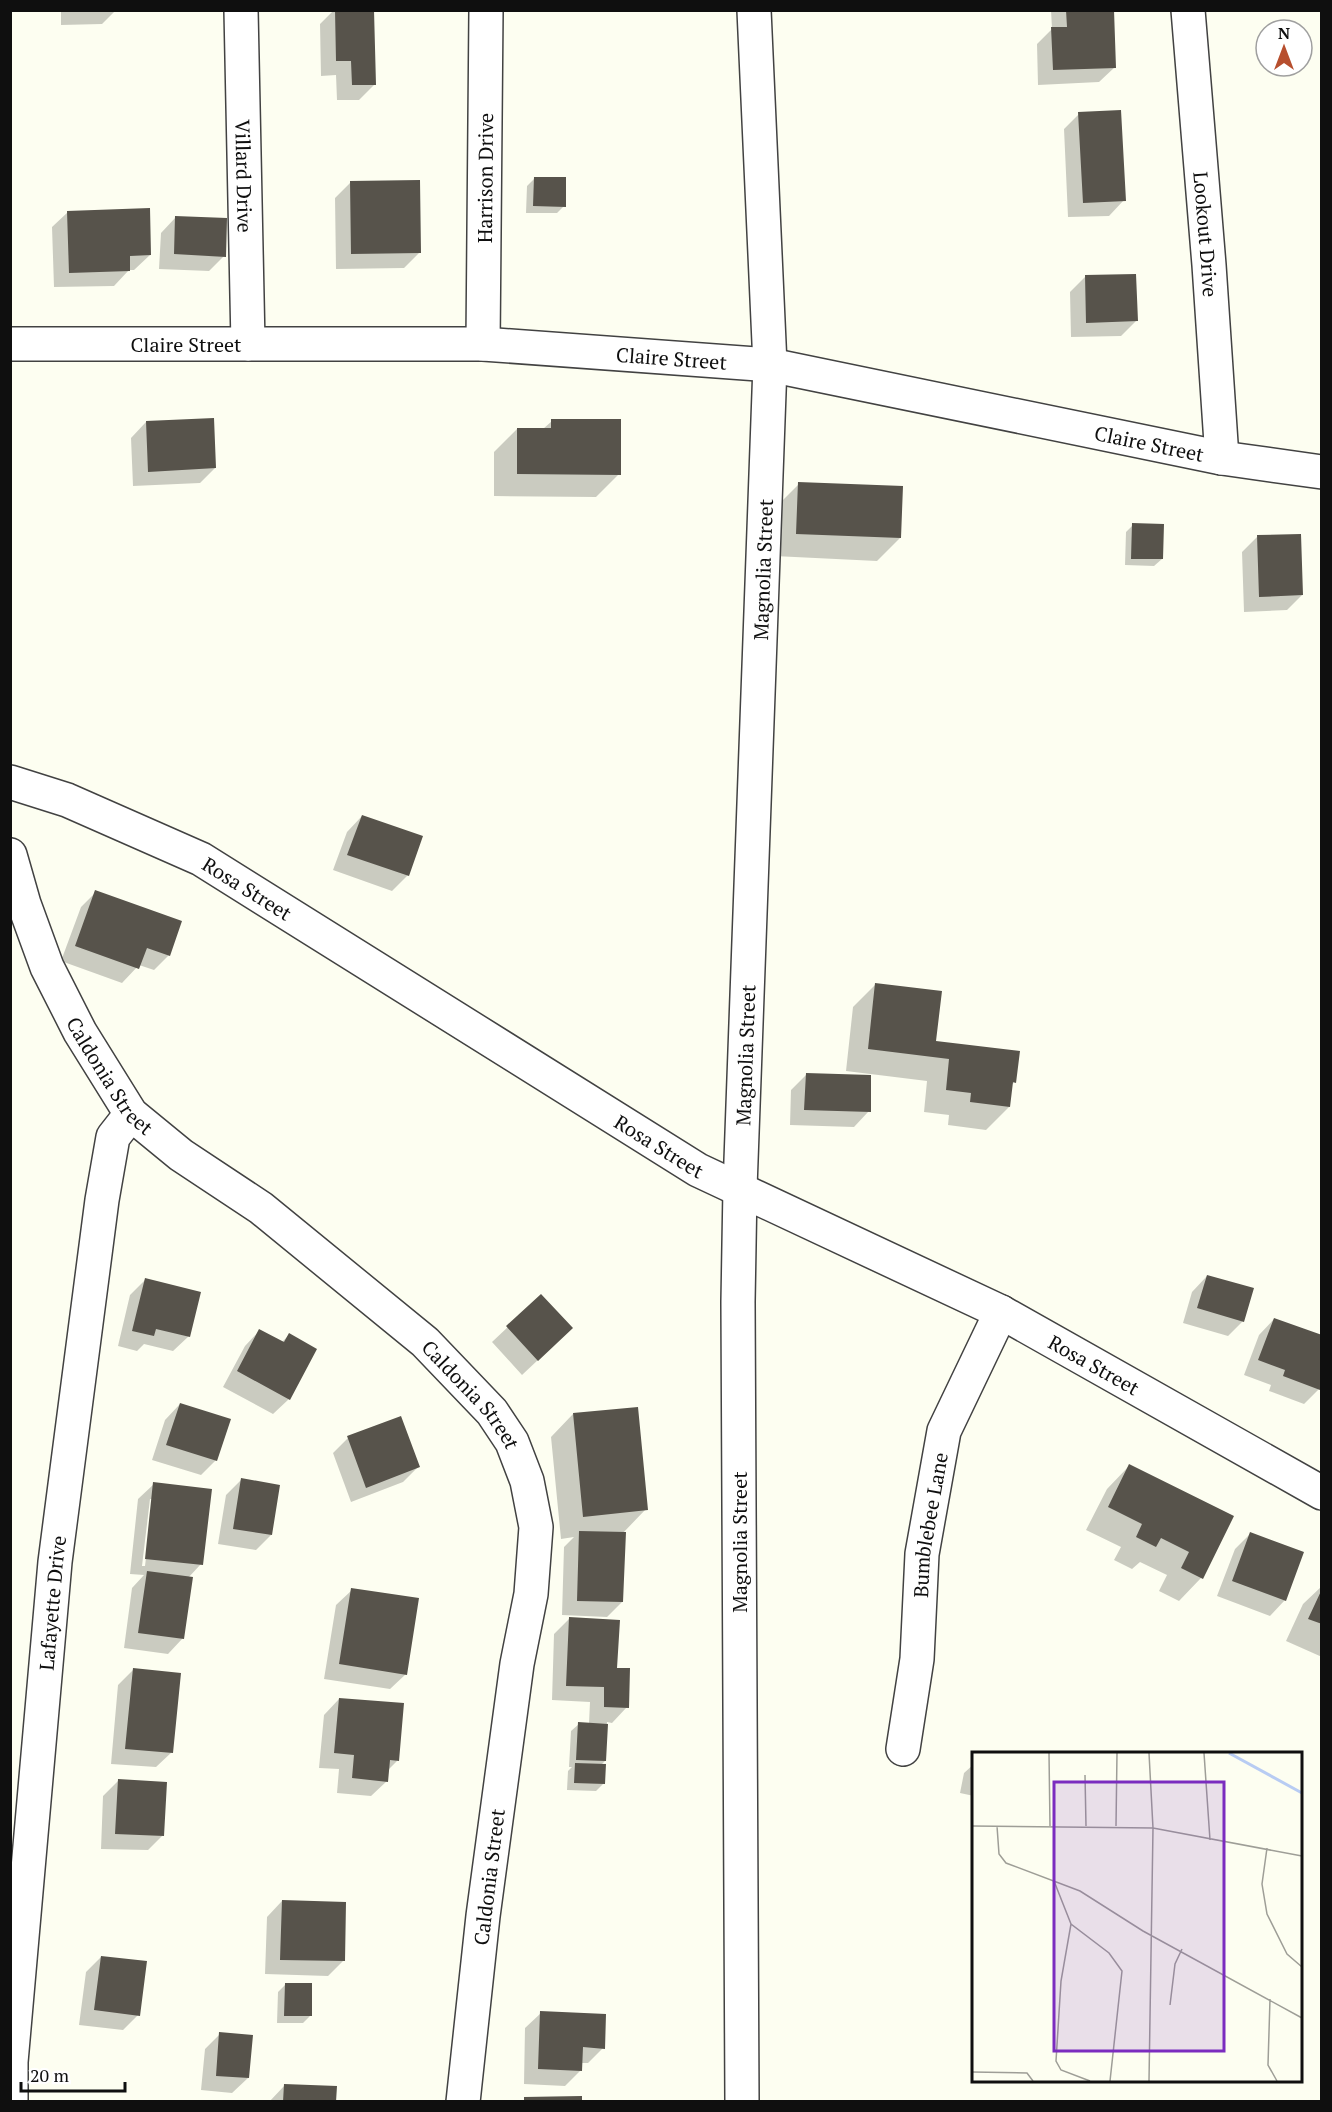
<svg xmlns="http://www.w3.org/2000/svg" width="1332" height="2112" font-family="'PT Serif',serif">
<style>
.shadow{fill:#0003;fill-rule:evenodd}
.building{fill:#57534b}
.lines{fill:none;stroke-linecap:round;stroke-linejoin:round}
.street-casing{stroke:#424242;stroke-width:36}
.street{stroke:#fff;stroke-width:33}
.labels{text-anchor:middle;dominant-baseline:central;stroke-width:6;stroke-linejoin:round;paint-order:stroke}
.street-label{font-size:20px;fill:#0f0f0f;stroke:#fff}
.inset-river{fill:none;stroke:#b8ccf3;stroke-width:3}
.inset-road{fill:none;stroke:#9e9e97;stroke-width:1.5}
.view{fill:#7b2cbf;fill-opacity:0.15;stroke:#7b2cbf;stroke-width:3}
.inset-edge{fill:none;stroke:#0f0f0f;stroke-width:3}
</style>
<rect width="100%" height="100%" fill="#fdfef1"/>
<path class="shadow" d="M 61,10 L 116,10 L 102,24 L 61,25 Z
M 334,10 L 373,10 L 375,84 L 359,100 L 337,100 L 336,75 L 321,76 L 320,24 Z
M 1051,10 L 1113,10 L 1115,67 L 1099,82 L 1038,85 L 1037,44 L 1052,29 Z
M 1079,114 L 1124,200 L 1109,216 L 1068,217 L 1064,129 Z
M 534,179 L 564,206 L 557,213 L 526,213 L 527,186 Z
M 350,183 L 419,253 L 404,268 L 336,269 L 335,198 Z
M 68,212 L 150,255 L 134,270 L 129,270 L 114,286 L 54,287 L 52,227 Z
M 176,217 L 224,256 L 209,271 L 159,269 L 161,233 Z
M 1086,276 L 1136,321 L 1121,336 L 1071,337 L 1070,292 Z
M 552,421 L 619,474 L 596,497 L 494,496 L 494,452 L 517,429 L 543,429 Z
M 146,422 L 215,468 L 200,483 L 133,486 L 131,438 Z
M 799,484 L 900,538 L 877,561 L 774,556 L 776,507 Z
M 1133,525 L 1162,559 L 1154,566 L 1125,565 L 1126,532 Z
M 1257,537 L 1302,595 L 1287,610 L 1244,612 L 1242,552 Z
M 362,816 L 408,875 L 392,891 L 333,870 L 347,832 Z
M 96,892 L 169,955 L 154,970 L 139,965 L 122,983 L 61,961 L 81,907 Z
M 876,984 L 934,1042 L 1015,1082 L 1011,1085 L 1009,1107 L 986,1130 L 948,1125 L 949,1115 L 924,1112 L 927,1081 L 846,1071 L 853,1007 Z
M 806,1075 L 869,1111 L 854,1127 L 790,1125 L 791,1090 Z
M 1207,1276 L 1243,1321 L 1228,1336 L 1183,1323 L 1192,1292 Z
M 145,1280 L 189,1336 L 173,1351 L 144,1344 L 137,1351 L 118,1346 L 130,1295 Z
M 541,1296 L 556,1343 L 522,1375 L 492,1342 Z
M 1274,1319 L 1322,1337 L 1322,1383 L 1319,1389 L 1304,1404 L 1269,1391 L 1271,1385 L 1244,1375 L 1259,1335 Z
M 260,1330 L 282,1342 L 289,1335 L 289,1399 L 273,1414 L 223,1387 L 245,1346 Z
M 180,1404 L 216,1460 L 201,1475 L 152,1460 L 165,1420 Z
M 573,1414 L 646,1509 L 622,1534 L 622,1602 L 607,1617 L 562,1615 L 564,1547 L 574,1537 L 561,1539 L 551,1437 Z
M 348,1438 L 418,1467 L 403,1482 L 351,1502 L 333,1453 Z
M 1129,1466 L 1232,1517 L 1201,1578 L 1179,1601 L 1159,1591 L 1167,1575 L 1140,1562 L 1132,1569 L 1114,1560 L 1121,1547 L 1086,1530 L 1107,1489 Z
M 241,1480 L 271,1535 L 256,1550 L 218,1544 L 226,1495 Z
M 154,1484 L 201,1564 L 188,1578 L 183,1638 L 168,1654 L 124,1648 L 132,1588 L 144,1575 L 130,1574 L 138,1499 ZM 150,1499 L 153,1499 L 145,1566 L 142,1566 Z
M 1250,1534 L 1285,1600 L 1270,1616 L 1217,1596 L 1235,1549 Z
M 1322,1586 L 1322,1657 L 1286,1641 L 1303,1604 Z
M 352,1590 L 406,1674 L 390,1689 L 324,1679 L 336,1605 Z
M 569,1619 L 616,1669 L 627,1707 L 612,1723 L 607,1722 L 605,1761 L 600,1766 L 603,1784 L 596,1791 L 567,1790 L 568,1771 L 572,1767 L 569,1767 L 571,1731 L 579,1724 L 589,1724 L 590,1702 L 552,1700 L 554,1634 Z
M 133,1670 L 172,1752 L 156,1767 L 111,1764 L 118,1685 Z
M 339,1699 L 397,1761 L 387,1771 L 387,1781 L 371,1796 L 337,1793 L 339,1769 L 319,1768 L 324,1715 Z
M 974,1764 L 974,1796 L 960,1793 L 964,1773 Z
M 118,1781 L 163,1835 L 148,1850 L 101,1849 L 103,1796 Z
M 282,1901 L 343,1961 L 328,1976 L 265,1974 L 267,1917 Z
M 101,1957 L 138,2015 L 123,2030 L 79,2025 L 86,1972 Z
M 285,1985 L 310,2016 L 303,2023 L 277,2023 L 278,1992 Z
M 541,2013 L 603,2048 L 588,2063 L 581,2063 L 581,2070 L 565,2086 L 524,2084 L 525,2028 Z
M 220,2034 L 248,2078 L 232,2093 L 201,2090 L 205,2049 Z
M 285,2085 L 335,2102 L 269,2102 Z"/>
<path class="building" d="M 335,10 L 374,10 L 376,85 L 352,85 L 351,61 L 336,61 Z
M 1066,10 L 1114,10 L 1116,68 L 1053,70 L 1051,27 L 1067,27 Z
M 1121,110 L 1126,201 L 1083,203 L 1078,112 Z
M 534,177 L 566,177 L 566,207 L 533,206 Z
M 420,180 L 421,253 L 351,254 L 350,181 Z
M 150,208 L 151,255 L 130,256 L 130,271 L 69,273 L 67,211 Z
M 175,216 L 227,218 L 226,257 L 174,254 Z
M 1136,274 L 1138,321 L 1086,323 L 1085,275 Z
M 214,418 L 216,468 L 148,472 L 146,421 Z
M 551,419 L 621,419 L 621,475 L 517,474 L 517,428 L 551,428 Z
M 798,482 L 903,486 L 901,538 L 796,534 Z
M 1132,523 L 1164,524 L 1163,559 L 1131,559 Z
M 1301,534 L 1303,595 L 1259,597 L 1257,535 Z
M 362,815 L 423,836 L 409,876 L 347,855 Z
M 95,890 L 182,921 L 170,956 L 147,948 L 139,969 L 75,946 Z
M 875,983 L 942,991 L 936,1041 L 1020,1051 L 1016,1083 L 1013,1082 L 1010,1107 L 970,1102 L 971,1093 L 946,1090 L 949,1059 L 868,1049 Z
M 806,1073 L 871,1075 L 871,1112 L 804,1110 Z
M 1207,1275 L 1254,1288 L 1244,1322 L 1197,1308 Z
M 145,1278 L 201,1292 L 190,1337 L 156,1329 L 154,1336 L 132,1331 Z
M 541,1294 L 573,1328 L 538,1361 L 506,1326 Z
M 1274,1318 L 1322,1335 L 1320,1390 L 1283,1376 L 1285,1370 L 1258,1360 Z
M 259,1329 L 284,1342 L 289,1333 L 317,1349 L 290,1400 L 237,1371 Z
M 180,1403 L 231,1419 L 217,1461 L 166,1445 Z
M 638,1407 L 648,1510 L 583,1517 L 573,1413 Z
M 401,1416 L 420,1467 L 366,1488 L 347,1436 Z
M 1129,1464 L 1234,1516 L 1203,1579 L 1181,1568 L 1189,1552 L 1161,1538 L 1156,1547 L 1136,1537 L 1142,1524 L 1108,1507 Z
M 241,1478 L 280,1485 L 272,1535 L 233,1529 Z
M 153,1482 L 212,1489 L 203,1565 L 145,1559 Z
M 579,1531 L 626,1532 L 623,1602 L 577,1601 Z
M 1250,1532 L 1304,1552 L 1286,1601 L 1232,1581 Z
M 147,1571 L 193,1577 L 184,1639 L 138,1633 Z
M 351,1588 L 419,1598 L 407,1675 L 339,1664 Z
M 1322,1589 L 1322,1624 L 1308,1619 Z
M 569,1617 L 620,1620 L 617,1668 L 630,1668 L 629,1708 L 604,1707 L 604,1687 L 566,1686 Z
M 133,1668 L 181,1673 L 173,1753 L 125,1749 Z
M 339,1698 L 404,1703 L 399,1761 L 390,1760 L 388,1782 L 352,1778 L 354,1755 L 334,1753 Z
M 578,1722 L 608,1724 L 606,1761 L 576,1760 Z
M 575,1763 L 606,1764 L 605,1784 L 574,1783 Z
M 118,1779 L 167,1782 L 164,1836 L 115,1834 Z
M 282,1900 L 346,1902 L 345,1961 L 280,1960 Z
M 101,1956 L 147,1961 L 140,2016 L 94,2010 Z
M 285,1983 L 312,1983 L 312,2016 L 284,2016 Z
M 540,2011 L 606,2014 L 605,2049 L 583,2047 L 582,2071 L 538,2069 Z
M 219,2032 L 253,2035 L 249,2078 L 216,2076 Z
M 284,2084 L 337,2086 L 336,2102 L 283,2102 Z
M 582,2096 L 582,2102 L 524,2102 L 524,2097 Z"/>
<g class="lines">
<defs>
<g id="street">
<path id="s1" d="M 241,10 L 248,344"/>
<path id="s2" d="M 1188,10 L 1209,265 L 1222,458"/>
<path id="s3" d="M 10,344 L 483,344 L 770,365 L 1222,458 L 1322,472"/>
<path id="s4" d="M 483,344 L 486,10"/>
<path id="s5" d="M 10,782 L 67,800 L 201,859 L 698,1170 L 1001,1312 L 1322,1493"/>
<path id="s6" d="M 10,855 L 24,904 L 47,967 L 80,1032 L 131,1114 L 181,1155 L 261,1208 L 425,1342 L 492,1412 L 512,1442 L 527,1481 L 536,1527 L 531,1594 L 517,1664 L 483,1916 L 463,2102"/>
<path id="s7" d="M 903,1749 L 917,1659 L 922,1554 L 944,1431 L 1001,1312"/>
<path id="s8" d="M 11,2102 L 11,2062 L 55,1562 L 102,1200 L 113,1137 L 131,1114"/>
<path id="s9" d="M 742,2102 L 738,1302 L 740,1188 L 770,365 L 754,10"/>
</g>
</defs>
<use href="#street" class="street-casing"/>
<use href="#street" class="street"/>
</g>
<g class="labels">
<g class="street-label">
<text stroke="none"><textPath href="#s1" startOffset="166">Villard Drive</textPath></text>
<text stroke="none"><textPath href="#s4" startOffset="166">Harrison Drive</textPath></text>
<text stroke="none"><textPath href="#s2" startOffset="225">Lookout Drive</textPath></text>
<text stroke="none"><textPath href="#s3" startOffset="176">Claire Street</textPath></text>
<text stroke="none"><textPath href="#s3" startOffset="662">Claire Street</textPath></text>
<text stroke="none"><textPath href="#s3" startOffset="1148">Claire Street</textPath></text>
<text stroke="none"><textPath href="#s9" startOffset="1533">Magnolia Street</textPath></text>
<text stroke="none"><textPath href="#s5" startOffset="261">Rosa Street</textPath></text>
<text stroke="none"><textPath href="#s9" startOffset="1047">Magnolia Street</textPath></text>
<text stroke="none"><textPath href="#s6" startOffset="244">Caldonia Street</textPath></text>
<text stroke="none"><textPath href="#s5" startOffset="747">Rosa Street</textPath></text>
<text stroke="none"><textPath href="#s5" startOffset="1234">Rosa Street</textPath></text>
<text stroke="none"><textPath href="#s6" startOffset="730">Caldonia Street</textPath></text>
<text stroke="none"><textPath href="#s7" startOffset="226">Bumblebee Lane</textPath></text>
<text transform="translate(739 1542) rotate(-90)">Magnolia Street</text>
<text stroke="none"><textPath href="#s8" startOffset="501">Lafayette Drive</textPath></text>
<text transform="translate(489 1877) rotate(-83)">Caldonia Street</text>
</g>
</g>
<g transform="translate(972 1752)">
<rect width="330" height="330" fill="#fdfef1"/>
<path class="inset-river" d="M 257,1 L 330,41"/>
<path class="inset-road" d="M 77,1 L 78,74M 177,1 L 181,76 L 177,329M 232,1 L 238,88M 113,23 L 114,74M 0,74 L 181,76 L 330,104M 25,74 L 27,102 L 34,111 L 108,139 L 171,179 L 330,266M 144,74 L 145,1M 295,96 L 290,132 L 295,162 L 315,202 L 330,215M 82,129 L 99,172 L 137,201 L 150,219 L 138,329M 99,172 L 89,229 L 84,309 L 89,318 L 118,329M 298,247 L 296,313 L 305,329M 198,253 L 203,212 L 210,197M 0,320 L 55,321 L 61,329"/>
<path class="view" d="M 82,30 L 252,30 L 252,299 L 82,299 Z"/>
<rect width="330" height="330" class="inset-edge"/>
</g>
<rect width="1332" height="2112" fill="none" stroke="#0f0f0f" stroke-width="24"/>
<g transform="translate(1284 48)"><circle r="28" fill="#ffffff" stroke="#9f9f9f" stroke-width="1.5"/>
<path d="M0-4.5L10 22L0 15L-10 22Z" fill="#b74f2e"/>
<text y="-9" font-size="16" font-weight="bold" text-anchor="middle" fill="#0f0f0f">N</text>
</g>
<path d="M21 2082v9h104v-9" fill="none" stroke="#0f0f0f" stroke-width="3"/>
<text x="30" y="2082" font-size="18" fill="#0f0f0f" stroke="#ffffff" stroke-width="4.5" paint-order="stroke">20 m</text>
</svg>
